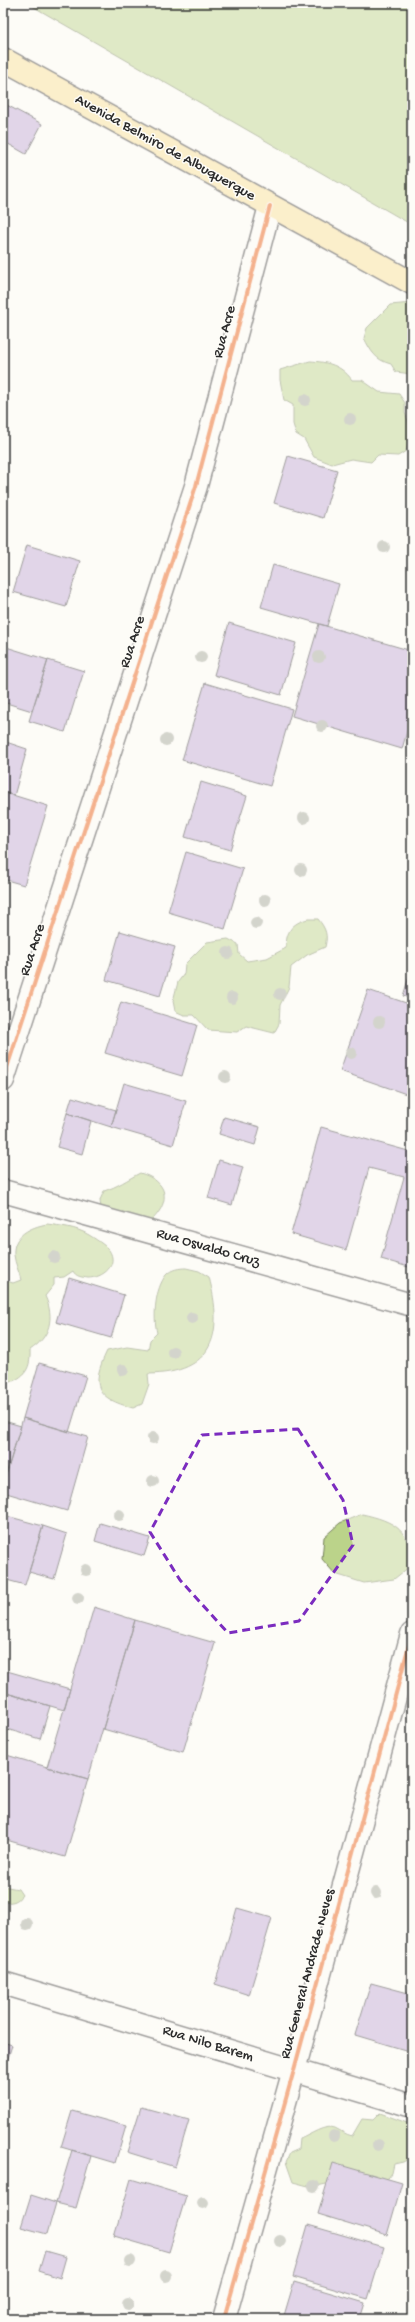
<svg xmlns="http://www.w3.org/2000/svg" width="415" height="2322" font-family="'Gochi Hand',sans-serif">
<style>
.green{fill:#bbd38a;stroke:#737f5a}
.building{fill:#bea6d4;stroke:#2b2b2b}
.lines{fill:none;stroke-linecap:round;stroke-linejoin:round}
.minor-casing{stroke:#2b2b2b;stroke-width:25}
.major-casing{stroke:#2b2b2b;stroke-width:25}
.minor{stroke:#fdfcf7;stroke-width:22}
.major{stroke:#f9df96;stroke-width:22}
.cycleway-casing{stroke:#fdfcf7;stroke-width:6}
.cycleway{stroke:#e8590c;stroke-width:4}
.tree{fill:#a1a597}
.marked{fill:none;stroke:#7b2cbf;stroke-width:3;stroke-dasharray:8 5;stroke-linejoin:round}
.labels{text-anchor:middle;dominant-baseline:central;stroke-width:3;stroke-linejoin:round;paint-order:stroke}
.street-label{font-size:15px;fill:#2b2b2b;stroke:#fdfcf7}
</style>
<rect width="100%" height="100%" fill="#fdfcf7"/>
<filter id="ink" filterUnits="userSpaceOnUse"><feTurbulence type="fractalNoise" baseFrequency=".025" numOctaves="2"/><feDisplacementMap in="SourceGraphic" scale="8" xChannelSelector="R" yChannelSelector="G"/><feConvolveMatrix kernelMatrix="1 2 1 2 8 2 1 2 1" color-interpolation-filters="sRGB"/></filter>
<g filter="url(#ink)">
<path class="green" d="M 27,3 L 412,3 L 412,225 Z
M 412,303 L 412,374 L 396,372 L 391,364 C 375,360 371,351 364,338 L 367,328 L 390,305 Z
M 310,361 C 328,362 341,365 352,380 L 362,380 L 379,392 L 399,394 L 405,403 L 405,413 L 412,432 L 406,451 L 398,456 L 378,455 L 371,462 L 351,459 L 332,464 L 314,457 L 304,439 L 296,434 L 293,424 L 293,405 L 284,400 L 280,380 L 280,370 Z
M 308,919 L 318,919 C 326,929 328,935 325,947 L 307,955 L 291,967 L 289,987 L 280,1005 L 279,1024 L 274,1033 L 246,1026 L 237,1032 L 208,1030 L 194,1015 L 184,1015 L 175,1011 L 173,1001 L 178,982 L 184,974 L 185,964 L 207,942 L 228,939 L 238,944 L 239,954 L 247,961 L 267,958 L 286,948 C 286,931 292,923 308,919 Z
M 140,1173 C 167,1181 172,1200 152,1220 C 147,1224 139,1226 134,1228 L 101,1210 L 100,1200 L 104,1191 C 117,1187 128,1179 140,1173 Z
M 47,1224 C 61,1226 76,1227 89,1235 C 94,1238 105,1245 109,1250 C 119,1265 103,1278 88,1278 C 82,1277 76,1277 73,1271 L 64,1277 L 54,1278 L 54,1285 L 45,1296 C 55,1318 50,1337 30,1350 C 31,1372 23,1378 3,1385 L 3,1280 L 13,1283 L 21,1280 C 19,1271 15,1264 14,1255 C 12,1235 31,1227 47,1224 Z
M 186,1268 L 199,1271 L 209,1277 C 224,1335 214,1373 148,1374 L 149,1384 L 142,1404 L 133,1408 C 96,1398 90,1386 107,1351 L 127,1347 L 148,1350 L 150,1340 L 157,1333 C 153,1316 155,1289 166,1275 C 171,1269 180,1268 186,1268 Z
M 362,1514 C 394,1521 413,1530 409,1567 L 394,1579 L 364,1583 L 335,1574 L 322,1559 L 324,1537 L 340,1523 Z
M 3,1886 L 18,1889 L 22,1895 C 17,1902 12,1903 3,1902 Z
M 380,2113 L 407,2123 L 412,2128 L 412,2157 L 403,2162 L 394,2164 L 392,2173 L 385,2182 L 331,2183 L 312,2187 L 293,2182 L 286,2162 L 290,2153 L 299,2149 L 300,2139 C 310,2135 325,2124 335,2128 C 341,2131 345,2134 352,2136 L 362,2119 L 373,2120 Z"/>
<path class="building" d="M 3,103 L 42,124 L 26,154 L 3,141 Z
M 288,456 L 337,470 L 323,518 L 274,503 Z
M 27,545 L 80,561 L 66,607 L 13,592 Z
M 273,565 L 339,584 L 327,626 L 261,607 Z
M 229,623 L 296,643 L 281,695 L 214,675 Z
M 319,624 L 412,651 L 412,714 L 402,749 L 292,716 Z
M 3,646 L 48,660 L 32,711 L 3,702 Z
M 48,660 L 84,671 L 65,732 L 29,721 Z
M 205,683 L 292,709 L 270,786 L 182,760 Z
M 3,741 L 27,749 L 14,796 L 3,792 Z
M 201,782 L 247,796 L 230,850 L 185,837 Z
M 3,792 L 48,806 L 24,885 L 3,879 Z
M 186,852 L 243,869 L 225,929 L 168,912 Z
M 120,931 L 175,947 L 160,996 L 106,980 Z
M 412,967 L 412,999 L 403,996 Z
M 368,990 L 412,1005 L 412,1096 L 340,1071 Z
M 121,1002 L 197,1025 L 182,1076 L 105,1053 Z
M 124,1083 L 186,1101 L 173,1145 L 111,1127 Z
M 72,1097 L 116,1110 L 111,1127 L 67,1113 Z
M 67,1113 L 91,1121 L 82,1154 L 57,1147 Z
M 224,1117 L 260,1127 L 255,1145 L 219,1134 Z
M 321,1127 L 412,1152 L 412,1268 L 381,1259 L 404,1177 L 369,1168 L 346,1250 L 291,1234 Z
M 219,1160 L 243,1167 L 232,1205 L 208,1198 Z
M 69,1278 L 124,1295 L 111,1338 L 56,1322 Z
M 39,1363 L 86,1376 L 69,1432 L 23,1418 Z
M 23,1418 L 88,1437 L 67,1511 L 3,1492 L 3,1485 Z
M 4,1421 L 21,1426 L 3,1485 L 3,1424 Z
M 3,1515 L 43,1526 L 25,1585 L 3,1579 Z
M 100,1523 L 150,1538 L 144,1556 L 95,1541 Z
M 43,1526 L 67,1534 L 54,1579 L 29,1572 Z
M 94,1607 L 135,1620 L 88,1779 L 47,1767 Z
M 135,1620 L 215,1643 L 183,1752 L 103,1729 Z
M 7,1671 L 70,1689 L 64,1710 L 3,1692 Z
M 3,1692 L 50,1706 L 40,1739 L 3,1728 Z
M 3,1754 L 88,1779 L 65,1857 L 3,1839 Z
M 237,1908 L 272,1918 L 249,1995 L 215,1984 Z
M 371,1983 L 412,1994 L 412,2052 L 355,2035 Z
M 3,2042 L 12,2045 L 3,2075 Z
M 141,2107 L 189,2120 L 175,2167 L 127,2152 Z
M 72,2111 L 126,2126 L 115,2163 L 61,2147 Z
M 72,2150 L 91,2156 L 76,2208 L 56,2203 Z
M 333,2163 L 402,2183 L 387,2235 L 318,2214 Z
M 131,2179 L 186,2196 L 169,2252 L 114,2236 Z
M 31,2195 L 56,2203 L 47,2234 L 21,2227 Z
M 308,2225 L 384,2247 L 368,2299 L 293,2277 Z
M 45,2251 L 66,2257 L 60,2278 L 39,2271 Z
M 294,2282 L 365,2303 L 360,2319 L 283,2319 Z"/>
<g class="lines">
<defs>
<path id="minor" d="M 3,1080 L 196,486 L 270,206
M 3,1191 L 412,1305
M 3,1983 L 412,2106
M 224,2319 L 294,2070 L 412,1634"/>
<path id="major" d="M 3,59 L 412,283"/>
</defs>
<use href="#minor" class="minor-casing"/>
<use href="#major" class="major-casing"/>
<use href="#minor" class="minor"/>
<use href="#major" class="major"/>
<defs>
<path id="cycleway" d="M 3,1080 L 196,486 L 270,206
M 224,2319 L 294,2070 L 412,1634"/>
</defs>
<use href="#cycleway" class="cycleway-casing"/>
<use href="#cycleway" class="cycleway"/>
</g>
<g class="tree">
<circle cx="305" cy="400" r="6"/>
<circle cx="350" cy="419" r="6"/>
<circle cx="384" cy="547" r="6"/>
<circle cx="201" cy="657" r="6"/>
<circle cx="319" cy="657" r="6"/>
<circle cx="322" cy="726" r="6"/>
<circle cx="166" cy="740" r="6"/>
<circle cx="304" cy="818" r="6"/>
<circle cx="301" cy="870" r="6"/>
<circle cx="265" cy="900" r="6"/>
<circle cx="256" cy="923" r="6"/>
<circle cx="228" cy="953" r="6"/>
<circle cx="280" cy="994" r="6"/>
<circle cx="232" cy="998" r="6"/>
<circle cx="379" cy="1022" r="6"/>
<circle cx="351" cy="1053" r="6"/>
<circle cx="225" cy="1077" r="6"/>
<circle cx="54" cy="1257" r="6"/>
<circle cx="192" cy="1318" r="6"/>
<circle cx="173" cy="1352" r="6"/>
<circle cx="123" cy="1370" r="6"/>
<circle cx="153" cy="1438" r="6"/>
<circle cx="153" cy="1481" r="6"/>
<circle cx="119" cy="1515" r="6"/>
<circle cx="86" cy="1570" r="6"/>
<circle cx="78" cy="1598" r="6"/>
<circle cx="376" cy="1893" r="6"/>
<circle cx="27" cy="1924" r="6"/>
<circle cx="334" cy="2136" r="6"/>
<circle cx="378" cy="2145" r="6"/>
<circle cx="314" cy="2186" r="6"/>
<circle cx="203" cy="2203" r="6"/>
<circle cx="280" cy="2241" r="6"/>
<circle cx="130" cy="2261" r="6"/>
<circle cx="166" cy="2276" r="6"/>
<circle cx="128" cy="2304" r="6"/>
</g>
</g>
<path d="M0 0H415V2322H0ZM 298,1429 L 343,1500 L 353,1545 L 299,1621 L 228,1633 L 180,1580 L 150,1532 L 202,1435 Z" fill="#fdfcf7" fill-opacity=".55" fill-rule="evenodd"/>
<path class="marked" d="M 298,1429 L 343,1500 L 353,1545 L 299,1621 L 228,1633 L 180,1580 L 150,1532 L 202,1435 Z"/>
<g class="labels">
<g class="street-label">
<text transform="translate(165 148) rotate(29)">Avenida Belmiro de Albuquerque</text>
<text transform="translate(225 332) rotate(-75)">Rua Acre</text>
<text transform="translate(133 642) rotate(-72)">Rua Acre</text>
<text transform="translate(33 950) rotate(-72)">Rua Acre</text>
<text transform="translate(208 1248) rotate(16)">Rua Osvaldo Cruz</text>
<text transform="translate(308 1974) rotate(-75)">Rua General Andrade Neves</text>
<text transform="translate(208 2044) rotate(17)">Rua Nilo Barem</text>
</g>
</g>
<rect width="415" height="2322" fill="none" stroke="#fdfcf7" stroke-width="16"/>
<rect x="8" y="8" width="399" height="2306" fill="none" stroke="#2b2b2b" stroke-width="1.5" filter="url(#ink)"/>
</svg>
